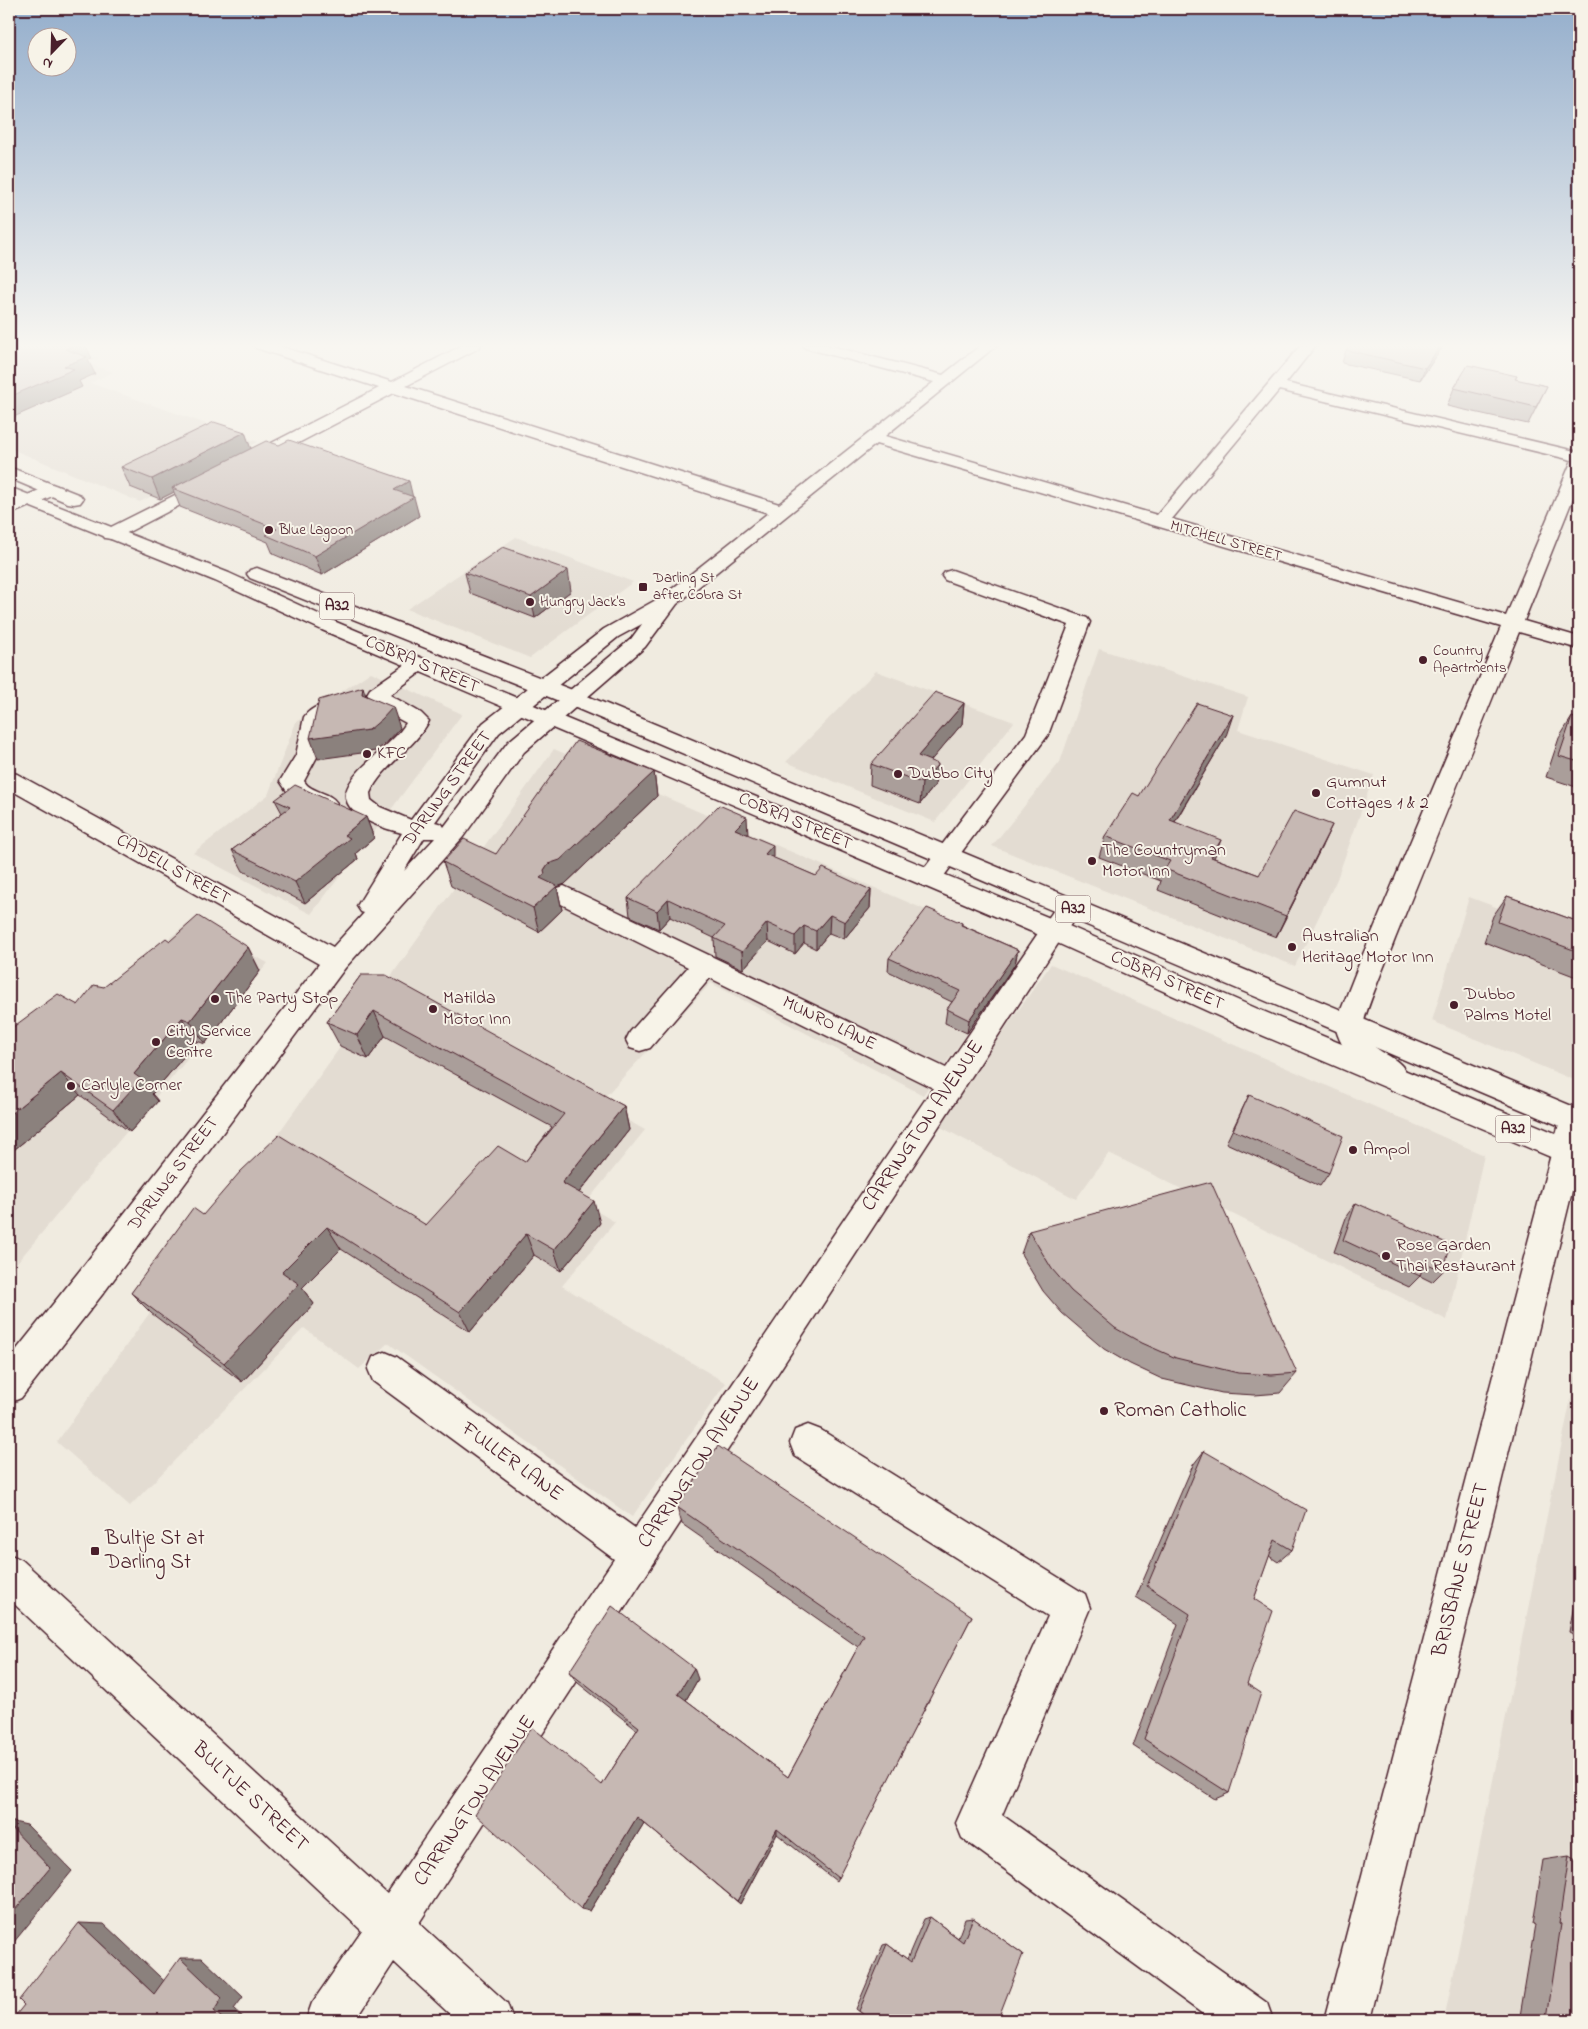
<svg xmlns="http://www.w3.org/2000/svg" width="1588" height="2029" font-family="'Indie Flower',sans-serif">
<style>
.built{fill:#e3dcd2}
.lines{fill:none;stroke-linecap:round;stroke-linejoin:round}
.minor-casing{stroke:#4a1f2b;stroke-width:3}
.highway-casing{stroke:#4a1f2b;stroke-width:3}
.minor{fill:#f7f3e8;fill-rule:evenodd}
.highway{fill:#f7f3e8;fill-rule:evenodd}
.wall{fill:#aa9e9a;stroke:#4a1f2b}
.shaded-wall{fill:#8b817d;stroke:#4a1f2b}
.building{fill:#c6b8b3;stroke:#4a1f2b}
.poi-dot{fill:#4a1f2b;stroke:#f7f3e8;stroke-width:2}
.labels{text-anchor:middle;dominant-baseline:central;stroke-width:4;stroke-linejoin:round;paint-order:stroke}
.far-poi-label{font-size:15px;fill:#4a1f2b;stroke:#f7f3e8;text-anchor:start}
.far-street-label{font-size:15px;fill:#4a1f2b;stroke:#f7f3e8}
.shield{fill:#f7f3e8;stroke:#7e5f64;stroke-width:1}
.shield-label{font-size:16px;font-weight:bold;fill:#4a1f2b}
.street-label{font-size:18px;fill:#4a1f2b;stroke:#f7f3e8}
.poi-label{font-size:18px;fill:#4a1f2b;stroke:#f7f3e8;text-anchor:start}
.near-street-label{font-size:21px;fill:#4a1f2b;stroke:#f7f3e8}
.near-poi-label{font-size:21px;fill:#4a1f2b;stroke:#f7f3e8;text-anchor:start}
</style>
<rect width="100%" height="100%" fill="#f0ebe0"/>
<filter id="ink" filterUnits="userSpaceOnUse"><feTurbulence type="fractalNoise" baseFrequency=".02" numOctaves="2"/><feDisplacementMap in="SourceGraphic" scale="10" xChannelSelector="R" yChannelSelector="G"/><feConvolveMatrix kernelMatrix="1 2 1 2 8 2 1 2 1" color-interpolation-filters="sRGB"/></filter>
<g filter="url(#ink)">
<path class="built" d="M 9,345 L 61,345 L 99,358 L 87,363 L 113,372 L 90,383 L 258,442 L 140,502 L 9,448 Z
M 516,537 L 633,582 L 530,658 L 407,609 Z
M 1099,649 L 1248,697 L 1238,730 L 1374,775 L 1337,879 L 1295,966 L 992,846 L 1060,762 Z
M 876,671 L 1014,722 L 935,822 L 786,762 Z
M 371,672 L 462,714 L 384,819 L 311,914 L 193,853 L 268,795 L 296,722 Z
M 554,749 L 1025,953 L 923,1095 L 711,983 L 598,1104 L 645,1130 L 585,1204 L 615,1222 L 562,1286 L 726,1383 L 632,1517 L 388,1343 L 359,1369 L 304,1328 L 130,1506 L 57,1442 Z
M 1469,897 L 1579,938 L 1579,1082 L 1432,1021 Z
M 189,923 L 268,963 L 9,1272 L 9,1060 Z
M 1051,964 L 1484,1155 L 1447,1320 L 1109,1153 L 1076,1199 L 937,1125 Z
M 1579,1359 L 1579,2020 L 1444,2020 Z"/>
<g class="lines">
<defs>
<path id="minor" d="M 254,345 L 276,345 L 392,382 L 463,345 L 481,345 L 479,348 L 406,386 L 779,504 L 934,382 L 805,348 L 803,345 L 827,345 L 943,375 L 981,345 L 997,345 L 885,436 L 1157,515 L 1301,345 L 1316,345 L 1286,383 L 1579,452 L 1579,483 L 1524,621 L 1579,637 L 1579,649 L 1519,632 C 1478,734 1437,836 1395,939 C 1390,953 1362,1017 1363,1028 C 1366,1052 1397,1053 1406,1072 L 1402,1080 C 1372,1090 1340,1053 1335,1025 L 1361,959 L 1501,627 L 876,444 L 677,604 L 645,647 L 524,752 L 463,837 L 345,968 L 105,1291 L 21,1398 L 9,1403 L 9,1359 L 81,1269 L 319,964 L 9,789 L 9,772 L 17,774 L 333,947 L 364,913 L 361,912 L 357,906 L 402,833 C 385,829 343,816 346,793 C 349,778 367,763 377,754 C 387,744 399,735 406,723 L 377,707 L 367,694 L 370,689 L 412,660 L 419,658 L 426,660 L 429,664 L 426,668 L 390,695 L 421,713 L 429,721 C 414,749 383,765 370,793 L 371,800 L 380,807 L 411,820 L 483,723 L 604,629 L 663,596 L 768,513 L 394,393 L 264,461 L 252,461 L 250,457 L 252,453 L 379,388 L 256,348 ZM 1279,390 L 1572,460 L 1506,616 L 1172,519 ZM 642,624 L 631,639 L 508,742 L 444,827 L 442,824 L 435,822 L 499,733 L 618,637 ZM 424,838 L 435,838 L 404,871 Z
M 209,478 L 215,479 L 218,483 L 215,487 L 117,538 L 111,539 L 105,538 L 102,534 L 105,530 Z
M 51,485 L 57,486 L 60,490 L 57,494 L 9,515 L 9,503 Z
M 952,570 L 1087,618 L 1090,622 L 1048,735 L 938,884 L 929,887 L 920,884 L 917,878 L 1026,734 L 1069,625 L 945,580 L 942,576 L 945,572 Z
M 349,699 L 357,701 L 360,706 L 357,711 L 335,715 L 325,720 L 318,755 L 304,781 C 311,793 329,791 337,803 L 333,809 L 325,811 L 317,809 L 290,796 L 280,781 L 296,755 L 304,717 C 314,703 333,702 349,699 Z
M 564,886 L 946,1068 L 1060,901 L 1069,898 L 1078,901 L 1082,907 L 419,1923 L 507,2003 L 513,2020 L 456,2020 L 394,1962 L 356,2020 L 306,2020 L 312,2003 L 362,1931 L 9,1599 L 9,1554 L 22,1560 L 387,1894 L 614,1559 L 373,1381 L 368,1369 L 373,1357 L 385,1352 L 397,1357 L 635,1528 L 933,1088 L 710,978 L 650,1048 L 640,1051 L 630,1048 L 626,1040 L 630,1032 L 688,967 L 555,901 L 551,895 L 555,889 Z
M 1575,1108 L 1579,1109 L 1579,1163 L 1370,2020 L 1324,2020 L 1560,1120 L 1565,1111 Z
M 808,1425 L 821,1430 L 1085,1594 L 1090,1608 L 1002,1815 L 1267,2003 L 1273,2020 L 1211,2020 L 962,1838 L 956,1823 L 1048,1616 L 795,1456 L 790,1443 L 795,1430 Z"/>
<path id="highway" d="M 9,467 L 80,495 L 83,499 L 80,503 L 74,504 L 68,503 L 9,478 Z
M 9,487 L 229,573 L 336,622 L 555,714 L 1062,923 L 1258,1009 L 1579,1143 L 1579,1169 L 1238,1025 L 1044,937 L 322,630 L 215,581 L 9,498 Z
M 257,568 L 580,693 L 1579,1109 L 1579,1134 L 564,703 L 250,578 L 247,574 L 250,570 Z"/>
</defs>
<use href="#minor" class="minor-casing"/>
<use href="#highway" class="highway-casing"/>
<use href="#minor" class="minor"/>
<use href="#highway" class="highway"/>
</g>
<path class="wall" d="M 1444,345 L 1420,380 L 1342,363 L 1346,350 Z
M 1517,376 L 1515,380 L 1547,386 L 1528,424 L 1447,406 L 1454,388 Z
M 251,448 L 412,496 L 419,516 L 322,575 L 273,554 L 268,542 L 180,507 L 174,492 L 160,499 L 130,487 L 121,467 Z
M 465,573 L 571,591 L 535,618 L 470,593 Z
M 964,703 L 962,724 L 930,761 L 935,785 L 920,804 L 870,785 L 871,764 Z
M 1572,717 L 1579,720 L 1579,788 L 1546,777 L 1559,738 Z
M 1226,736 L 1175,822 L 1214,858 L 1259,875 L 1322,846 L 1276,937 L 1158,890 L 1161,881 L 1099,857 L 1105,836 L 1139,796 Z
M 654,772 L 657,796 L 565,884 L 557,887 L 562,910 L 539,932 L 451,886 L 443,862 L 496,854 Z
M 275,800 L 366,817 L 374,838 L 356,853 L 358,859 L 305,903 L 243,871 L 232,850 L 282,813 Z
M 748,835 L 773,858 L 816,876 L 871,890 L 870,908 L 844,939 L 829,933 L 816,949 L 804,943 L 795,954 L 768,941 L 743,969 L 715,956 L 714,938 L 670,917 L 659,929 L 630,916 L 628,898 Z
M 1507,896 L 1579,922 L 1579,978 L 1484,942 L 1493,916 Z
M 962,923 L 962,925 L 1018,950 L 1015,964 L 967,1033 L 945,1023 L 947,1009 L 952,1002 L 888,971 L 889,958 Z
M 248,947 L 260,971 L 205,1044 L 197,1041 L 152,1094 L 158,1101 L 130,1132 L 80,1095 L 9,1154 L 78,1005 L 104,987 Z
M 361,975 L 624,1106 L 629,1130 L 579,1193 L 600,1223 L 561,1271 L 534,1255 L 470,1332 L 341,1249 L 302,1288 L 314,1304 L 242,1382 L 151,1313 L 131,1293 L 203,1215 L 426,1225 L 525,1162 L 552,1127 L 385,1036 L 368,1059 L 340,1046 L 327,1022 Z
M 1249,1095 L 1329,1173 L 1320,1186 L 1226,1143 Z
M 1356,1203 L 1443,1271 L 1432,1282 L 1420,1276 L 1409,1287 L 1334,1252 L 1347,1215 Z
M 1029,1231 L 1297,1373 L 1280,1393 L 1255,1395 L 1222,1393 L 1162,1379 L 1130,1364 L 1104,1349 L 1062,1313 L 1043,1291 L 1021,1254 Z
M 1204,1451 L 1292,1550 L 1278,1562 L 1269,1556 L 1254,1599 L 1247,1684 L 1229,1793 L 1215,1799 L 1133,1746 L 1178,1624 L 1136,1597 L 1193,1465 Z
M 677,1507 L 972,1616 L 836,1881 L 777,1834 L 740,1904 L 644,1823 L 590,1911 L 602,1785 L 637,1730 L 578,1683 L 569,1672 L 698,1679 L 686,1700 L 788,1777 L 858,1647 L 682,1524 Z
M 1579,1593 L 1579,1637 L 1569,1632 L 1576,1594 Z
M 1569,1856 L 1579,2020 L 1527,2020 L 1520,2016 L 1535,1925 L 1533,1924 L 1543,1860 Z
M 930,1917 L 958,1938 L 965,1919 L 973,1918 L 1023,1954 L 870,2020 L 856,2009 L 883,1945 L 887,1944 L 907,1959 L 924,1919 Z"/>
<path class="shaded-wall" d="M 75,345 L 86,345 L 92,359 L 88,360 L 95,374 L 79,381 L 82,387 L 9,419 L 9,397 L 64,366 L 65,349 Z
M 1441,345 L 1444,345 L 1420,380 L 1425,368 Z
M 245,432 L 252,452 L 172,488 L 174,492 L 160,499 L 152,479 Z
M 409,481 L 413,498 L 414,497 L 419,516 L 322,575 L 315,556 L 394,490 Z
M 568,570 L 571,591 L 535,618 L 531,597 Z
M 363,687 L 370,708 L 362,694 Z
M 964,703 L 962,724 L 916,778 L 918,756 Z
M 393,707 L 400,728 L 389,740 L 376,751 L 318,759 L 310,738 Z
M 1233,715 L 1226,736 L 1163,841 L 1170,820 Z
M 938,764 L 935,785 L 920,804 L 922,783 Z
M 654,772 L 657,796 L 565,884 L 557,887 L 562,910 L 539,932 L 533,908 L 540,878 L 544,870 L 548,864 Z
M 366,817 L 374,838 L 356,853 L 358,859 L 305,903 L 295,882 L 344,835 Z
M 747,817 L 748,835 L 735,829 Z
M 1332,825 L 1322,846 L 1276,937 L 1286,916 Z
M 1221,840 L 1213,861 L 1211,857 Z
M 773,845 L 773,864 L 765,854 Z
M 871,890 L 870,908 L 844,939 L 845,922 Z
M 668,899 L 670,917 L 659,929 L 657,911 Z
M 830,915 L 829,933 L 816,949 L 816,931 Z
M 767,923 L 768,941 L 743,969 L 742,952 Z
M 804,926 L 804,943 L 795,954 L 795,936 Z
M 248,947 L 260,971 L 205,1044 L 190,1021 Z
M 1018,950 L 1015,964 L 967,1033 L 969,1020 Z
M 374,1011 L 385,1036 L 368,1059 L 357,1035 Z
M 182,1018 L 197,1041 L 152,1094 L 158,1101 L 130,1132 L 113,1110 L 134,1074 Z
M 61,1073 L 80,1095 L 9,1154 L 9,1115 Z
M 624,1106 L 629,1130 L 569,1205 L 562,1183 Z
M 594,1201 L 600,1223 L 561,1271 L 554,1250 Z
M 327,1227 L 341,1249 L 302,1288 L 314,1304 L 242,1382 L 224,1363 L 282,1272 Z
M 526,1234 L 534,1255 L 470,1332 L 460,1312 Z
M 694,1668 L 698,1679 L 683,1705 L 678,1694 Z
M 637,1817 L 644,1823 L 590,1911 L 581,1909 Z
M 9,1821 L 27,1825 L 72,1871 L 9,1948 Z
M 777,1829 L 777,1834 L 740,1904 L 737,1901 Z
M 79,1923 L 104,1924 L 177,1993 L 154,1994 Z
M 180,1958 L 202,1958 L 243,1997 L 234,2009 L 246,2020 L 224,2020 L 214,2011 Z"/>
<path class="building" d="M 9,345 L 75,345 L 65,349 L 87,357 L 64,366 L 74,369 L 9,397 Z
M 1351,345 L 1441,345 L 1425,368 L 1346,350 Z
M 1468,365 L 1517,376 L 1515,379 L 1547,386 L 1536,407 L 1454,388 Z
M 214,422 L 245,432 L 152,479 L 121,467 Z
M 289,440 L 409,481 L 394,490 L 414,497 L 315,556 L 266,535 L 277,529 L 172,488 L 266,441 L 279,445 Z
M 503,547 L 568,570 L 531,597 L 465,573 Z
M 363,687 L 362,694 L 393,707 L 382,719 L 369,730 L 310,738 L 319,700 Z
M 935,692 L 964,703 L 918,756 L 938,764 L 922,783 L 871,764 Z
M 1197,703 L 1233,715 L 1170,820 L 1221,840 L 1211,857 L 1259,875 L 1294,811 L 1332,825 L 1286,916 L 1165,869 L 1170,861 L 1105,836 L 1133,793 L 1139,796 Z
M 1572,717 L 1579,720 L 1579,762 L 1559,756 Z
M 576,741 L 654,772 L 560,860 L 548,864 L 544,870 L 545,874 L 540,878 L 557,886 L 533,908 L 443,862 L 464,839 L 496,854 Z
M 295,785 L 366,817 L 344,835 L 350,838 L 295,882 L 232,850 L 290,807 L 275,800 Z
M 719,805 L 747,817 L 735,829 L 773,845 L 765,854 L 816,876 L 823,868 L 871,890 L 845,922 L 830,915 L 816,931 L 804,926 L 795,936 L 767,923 L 742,952 L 714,938 L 725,926 L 668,899 L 657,911 L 628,898 Z
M 1507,896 L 1579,922 L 1579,952 L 1498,922 Z
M 927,908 L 962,923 L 961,925 L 1018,950 L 969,1020 L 947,1009 L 960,991 L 889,958 Z
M 198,916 L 248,947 L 190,1021 L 182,1018 L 134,1074 L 141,1079 L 113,1110 L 61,1073 L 9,1115 L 9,1030 L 58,994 L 78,1005 L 94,985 L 104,987 L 166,938 L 170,941 Z
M 361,975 L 386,975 L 624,1106 L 562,1183 L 594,1201 L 554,1250 L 526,1234 L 460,1312 L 327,1227 L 282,1272 L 299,1284 L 224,1363 L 131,1293 L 193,1208 L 203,1215 L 240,1172 L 279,1135 L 426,1225 L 498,1146 L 525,1162 L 564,1114 L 374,1011 L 357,1035 L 327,1022 Z
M 1249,1095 L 1343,1136 L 1329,1173 L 1233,1130 Z
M 1211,1182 L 1297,1373 L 1272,1375 L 1238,1373 L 1176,1358 L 1142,1343 L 1115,1328 L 1071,1291 L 1052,1269 L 1029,1231 Z
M 1356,1203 L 1451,1245 L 1443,1271 L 1424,1262 L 1420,1276 L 1343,1240 Z
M 718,1446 L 972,1616 L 838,1878 L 777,1829 L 737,1901 L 637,1817 L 581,1909 L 475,1814 L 532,1727 L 602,1785 L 639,1727 L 569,1672 L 612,1606 L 694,1668 L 678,1694 L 788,1777 L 864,1636 L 677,1507 Z
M 1204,1451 L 1306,1510 L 1292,1550 L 1275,1540 L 1254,1599 L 1273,1611 L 1247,1684 L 1261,1693 L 1229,1793 L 1144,1739 L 1190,1614 L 1147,1586 Z
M 9,1825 L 50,1868 L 9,1917 Z
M 1569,1856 L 1579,1862 L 1579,2020 L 1551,2020 L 1547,2018 L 1561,1924 L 1559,1923 Z
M 930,1917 L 963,1942 L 973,1918 L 1023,1954 L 998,2019 L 999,2020 L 870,2020 L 859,2011 L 887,1944 L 911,1962 Z
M 79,1923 L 154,1994 L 180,1958 L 222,1998 L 214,2011 L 224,2020 L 12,2020 L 24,2005 L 19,2000 Z"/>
</g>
<linearGradient id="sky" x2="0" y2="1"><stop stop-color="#94aecc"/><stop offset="0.55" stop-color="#f8f6f1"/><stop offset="1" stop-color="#f8f6f1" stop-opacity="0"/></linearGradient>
<rect width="1588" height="629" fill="url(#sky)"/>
<g class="poi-dot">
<circle cx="269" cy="530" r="5"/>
<rect x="638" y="582" width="10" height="10" rx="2.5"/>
<circle cx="530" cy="602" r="5"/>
<circle cx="1423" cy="660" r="5"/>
<circle cx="367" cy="754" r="5"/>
<circle cx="898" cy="774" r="5"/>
<circle cx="1316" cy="793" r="5"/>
<circle cx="1092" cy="861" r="5"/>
<circle cx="1292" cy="947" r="5"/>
<circle cx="215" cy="999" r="5"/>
<circle cx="1454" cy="1005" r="5"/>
<circle cx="433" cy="1009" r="5"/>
<circle cx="156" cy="1042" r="5"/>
<circle cx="71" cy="1086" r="5"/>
<circle cx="1353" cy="1150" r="5"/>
<circle cx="1386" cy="1256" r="5"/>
<circle cx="1104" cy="1411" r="5"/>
<rect x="90" y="1546" width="10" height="10" rx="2.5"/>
</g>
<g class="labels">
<g class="far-poi-label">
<text x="279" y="530">Blue Lagoon</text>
<text x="653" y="578">Darling St<tspan x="653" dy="17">after Cobra St</tspan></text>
<text x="540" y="602">Hungry Jack's</text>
<text x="1433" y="651">Country<tspan x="1433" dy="17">Apartments</tspan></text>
</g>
<g class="far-street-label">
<text transform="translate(1226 541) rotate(16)">MITCHELL STREET</text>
</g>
<g class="shield">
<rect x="319.5" y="592.5" width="35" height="27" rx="4"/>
<rect x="1055.5" y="895.5" width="35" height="27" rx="4"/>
<rect x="1495.5" y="1115.5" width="35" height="27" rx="4"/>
</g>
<g class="shield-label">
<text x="337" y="606">A32</text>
<text x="1073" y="909">A32</text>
<text x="1513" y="1129">A32</text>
</g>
<g class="street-label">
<text transform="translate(422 665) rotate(23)">COBRA STREET</text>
<text transform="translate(448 789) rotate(-54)">DARLING STREET</text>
<text transform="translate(795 822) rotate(23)">COBRA STREET</text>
<text transform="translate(173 870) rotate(29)">CADELL STREET</text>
<text transform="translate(1167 981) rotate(24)">COBRA STREET</text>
<text transform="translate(829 1024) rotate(26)">MUNRO LANE</text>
<text transform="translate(174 1174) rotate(-53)">DARLING STREET</text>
</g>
<g class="poi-label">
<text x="377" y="754">KFC</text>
<text x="908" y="774">Dubbo City</text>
<text x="1326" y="783">Gumnut<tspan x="1326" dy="21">Cottages 1 &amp; 2</tspan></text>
<text x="1102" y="851">The Countryman<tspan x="1102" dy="21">Motor Inn</tspan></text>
<text x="1302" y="937">Australian<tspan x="1302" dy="21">Heritage Motor Inn</tspan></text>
<text x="1464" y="995">Dubbo<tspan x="1464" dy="21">Palms Motel</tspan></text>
<text x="225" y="999">The Party Stop</text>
<text x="443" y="999">Matilda<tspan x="443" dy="21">Motor Inn</tspan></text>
<text x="166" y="1032">City Service<tspan x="166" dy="21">Centre</tspan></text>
<text x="81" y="1086">Carlyle Corner</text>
<text x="1363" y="1150">Ampol</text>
<text x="1396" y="1246">Rose Garden<tspan x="1396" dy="21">Thai Restaurant</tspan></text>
</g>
<g class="near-street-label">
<text transform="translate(923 1126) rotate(-56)">CARRINGTON AVENUE</text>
<text transform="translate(512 1462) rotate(36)">FULLER LANE</text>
<text transform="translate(699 1463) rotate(-56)">CARRINGTON AVENUE</text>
<text transform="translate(1461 1570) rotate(-76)">BRISBANE STREET</text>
<text transform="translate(250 1797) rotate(43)">BULTJE STREET</text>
<text transform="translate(475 1801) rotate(-56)">CARRINGTON AVENUE</text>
</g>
<g class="near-poi-label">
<text x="1114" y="1411">Roman Catholic</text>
<text x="105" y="1539">Bultje St at<tspan x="105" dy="24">Darling St</tspan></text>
</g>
</g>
<rect width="1588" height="2029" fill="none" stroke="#f7f3e8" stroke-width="30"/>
<rect x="15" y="15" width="1558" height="1999" fill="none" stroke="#4a1f2b" stroke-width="2" filter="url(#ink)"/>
<g transform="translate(52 52) rotate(203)"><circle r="24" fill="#f7f3e8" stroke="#b29e9c"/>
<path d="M0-4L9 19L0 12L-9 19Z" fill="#4a1f2b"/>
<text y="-8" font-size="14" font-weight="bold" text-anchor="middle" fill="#4a1f2b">N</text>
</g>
</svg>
